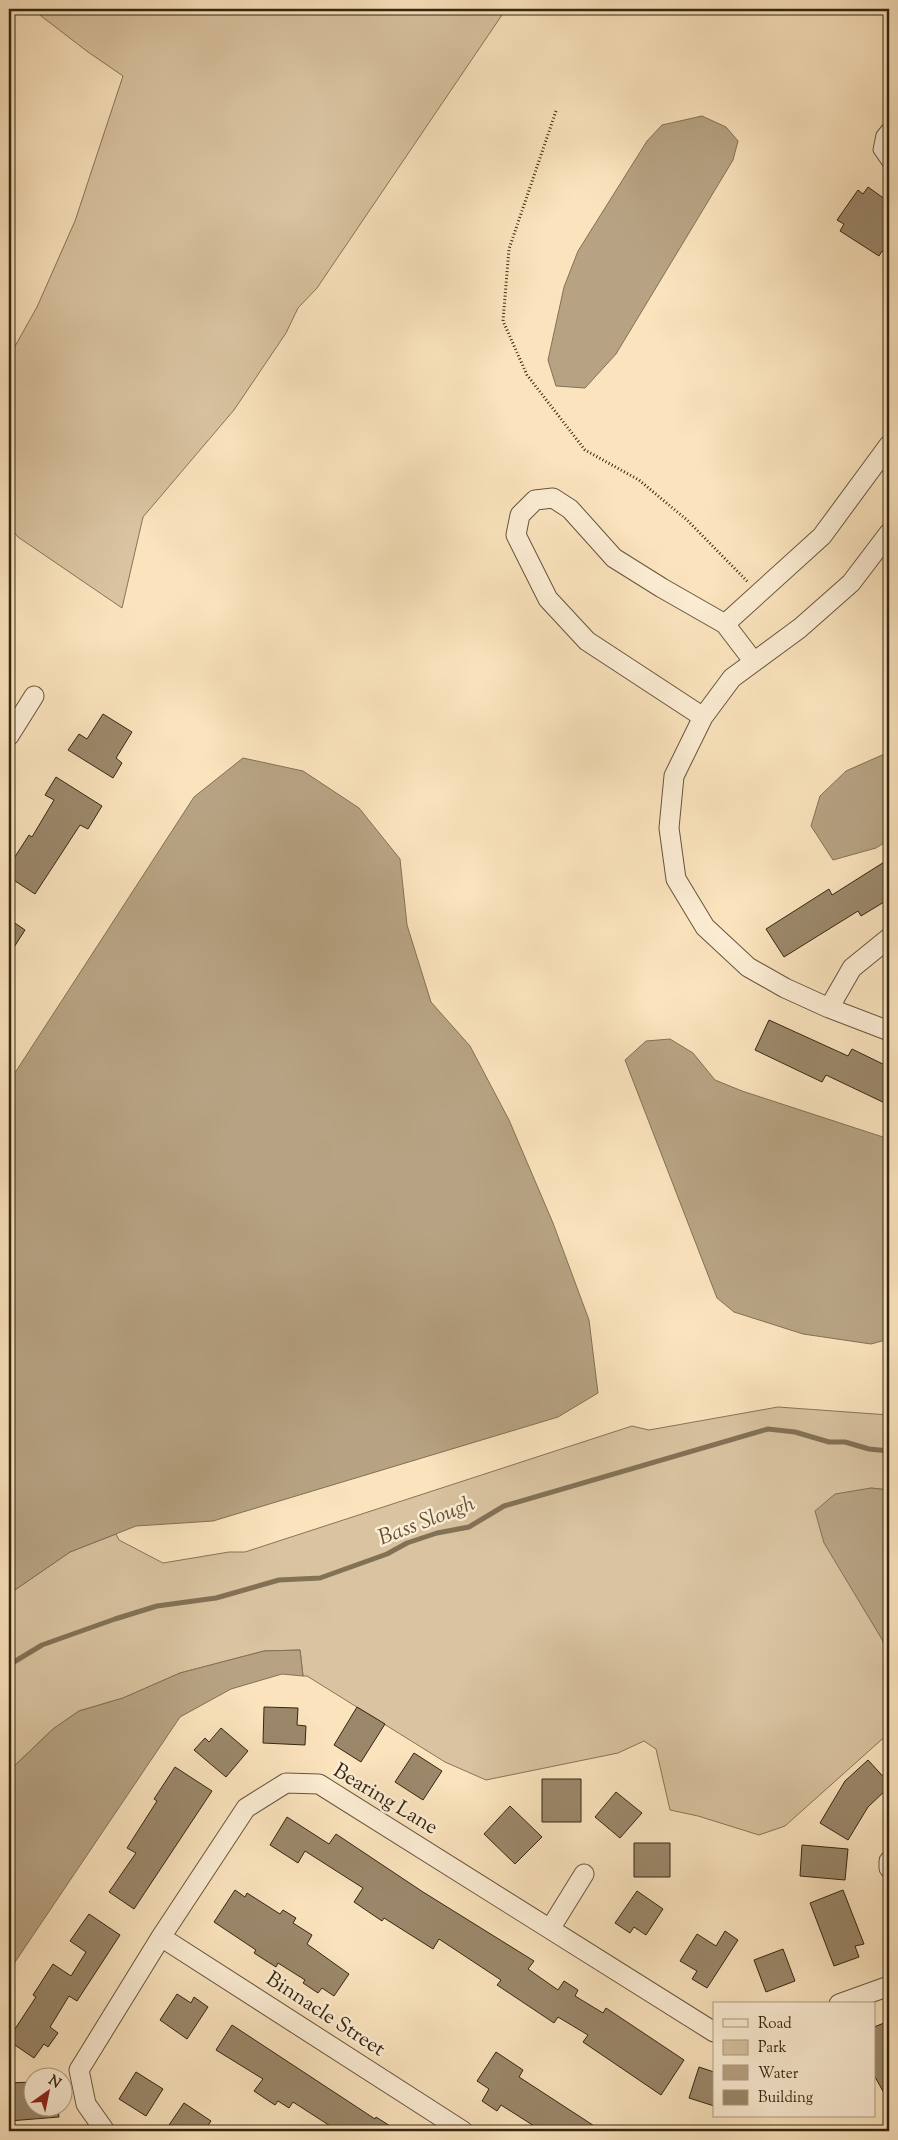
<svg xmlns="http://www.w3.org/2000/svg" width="898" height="2140" font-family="'Sorts Mill Goudy',serif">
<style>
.green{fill:#d9c3a0;stroke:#877459}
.water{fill:#b7a383;stroke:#837156}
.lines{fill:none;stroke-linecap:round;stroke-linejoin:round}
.stream{stroke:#837156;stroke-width:5}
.building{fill:#9b886b;stroke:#352612}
.service-casing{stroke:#66553d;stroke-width:11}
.minor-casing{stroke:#66553d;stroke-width:21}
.path{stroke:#352612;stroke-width:3;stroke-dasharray:1 2.5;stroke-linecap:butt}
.service{stroke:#fcedd4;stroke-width:9}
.minor{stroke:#fcedd4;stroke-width:19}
.labels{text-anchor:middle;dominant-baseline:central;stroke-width:5;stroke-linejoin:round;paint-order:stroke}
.street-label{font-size:21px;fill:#352612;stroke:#fcedd4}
.water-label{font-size:22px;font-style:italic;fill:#62523a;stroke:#fcedd4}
</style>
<rect width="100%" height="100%" fill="#fae3bd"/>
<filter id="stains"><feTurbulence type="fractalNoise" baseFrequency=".004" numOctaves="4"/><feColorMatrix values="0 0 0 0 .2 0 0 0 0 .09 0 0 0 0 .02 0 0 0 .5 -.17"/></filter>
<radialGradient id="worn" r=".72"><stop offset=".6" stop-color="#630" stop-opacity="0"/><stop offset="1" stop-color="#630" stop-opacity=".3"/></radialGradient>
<path class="green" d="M 32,9 L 506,9 L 317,288 L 298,308 L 286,333 L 234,410 L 143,517 L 122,608 L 18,537 L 9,526 L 9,357 L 37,307 L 75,221 L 123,76 L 88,52 Z
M 778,1407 L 889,1415 L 889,1490 L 871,1488 L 883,1643 L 889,1651 L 889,1733 L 785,1826 L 759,1835 L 698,1816 L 670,1810 L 656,1749 L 644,1741 L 618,1753 L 486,1780 L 445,1762 L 307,1676 L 303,1676 L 300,1650 L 264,1651 L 180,1673 L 123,1698 L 79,1711 L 53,1729 L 9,1771 L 9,1594 L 70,1552 L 116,1534 L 119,1540 L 163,1563 L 229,1552 L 245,1552 L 632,1426 L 649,1430 Z"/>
<path class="water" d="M 702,116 L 726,127 L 738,141 L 733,160 L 616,354 L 585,388 L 556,386 L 548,360 L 564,287 L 578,251 L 647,141 L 662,125 Z
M 889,752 L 889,840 L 876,848 L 833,860 L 811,826 L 820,796 L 846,771 Z
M 243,758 L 303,771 L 359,808 L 400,859 L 407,925 L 431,1002 L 470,1046 L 509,1120 L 553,1223 L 589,1320 L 598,1393 L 558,1417 L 213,1521 L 136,1526 L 70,1552 L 9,1594 L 9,1082 L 194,797 Z
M 670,1039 L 693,1053 L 715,1080 L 742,1091 L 889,1139 L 889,1339 L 871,1344 L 803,1334 L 734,1312 L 717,1298 L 625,1060 L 646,1041 Z
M 871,1488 L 889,1490 L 889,1651 L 824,1543 L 815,1511 L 835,1494 Z
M 300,1650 L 303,1676 L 282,1674 L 231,1689 L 180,1717 L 9,1971 L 9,1771 L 53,1729 L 79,1711 L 123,1698 L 180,1673 L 264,1651 Z"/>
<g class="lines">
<path class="stream" d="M 9,1665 L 42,1645 L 115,1619 L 157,1606 L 216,1598 L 279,1580 L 320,1578 L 387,1554 L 407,1543 L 437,1533 L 469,1527 L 504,1506 L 768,1429 L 795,1432 L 829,1442 L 845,1442 L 869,1449 L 889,1451"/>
</g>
<path class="building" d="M 868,187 L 889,202 L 889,256 L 882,251 L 879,256 L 840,231 L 844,224 L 837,220 L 858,190 L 863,194 Z
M 103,714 L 132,732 L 116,758 L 122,763 L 113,778 L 68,750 L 79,734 L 87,739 Z
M 56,777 L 102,806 L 88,829 L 80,825 L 35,894 L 9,877 L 9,866 L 29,835 L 32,837 L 54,800 L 45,795 Z
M 889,859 L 889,899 L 861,916 L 858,911 L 784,957 L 766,929 L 829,889 L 832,895 Z
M 9,919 L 25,930 L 9,955 Z
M 769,1020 L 848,1056 L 852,1049 L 889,1067 L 889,1105 L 826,1075 L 822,1082 L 755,1050 Z
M 264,1707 L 298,1708 L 297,1725 L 306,1726 L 305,1745 L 263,1743 Z
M 357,1707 L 385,1724 L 361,1762 L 334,1745 Z
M 221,1728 L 248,1751 L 226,1777 L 194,1750 L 205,1738 L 209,1742 Z
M 414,1753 L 442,1771 L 423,1800 L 395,1782 Z
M 868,1760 L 889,1783 L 889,1787 L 868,1807 L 848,1840 L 820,1823 L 845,1781 Z
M 175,1767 L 212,1791 L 134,1909 L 109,1892 L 136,1853 L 127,1848 L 157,1801 L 154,1799 Z
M 542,1779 L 581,1779 L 581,1822 L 542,1822 Z
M 616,1792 L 642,1813 L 620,1838 L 595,1817 Z
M 510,1806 L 542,1837 L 515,1864 L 484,1834 Z
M 287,1817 L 329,1844 L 336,1834 L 423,1892 L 534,1961 L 528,1969 L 558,1990 L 564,1981 L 578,1990 L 575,1996 L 603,2013 L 606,2008 L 684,2060 L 661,2095 L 583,2042 L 588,2035 L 558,2017 L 554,2023 L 497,1985 L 501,1980 L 439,1939 L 433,1949 L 384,1918 L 382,1921 L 354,1902 L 363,1888 L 305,1851 L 298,1863 L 270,1845 Z
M 634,1843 L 670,1843 L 670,1877 L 634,1877 Z
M 802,1845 L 848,1849 L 845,1880 L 800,1876 Z
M 235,1890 L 245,1897 L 247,1893 L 280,1914 L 283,1910 L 296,1918 L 293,1923 L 312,1935 L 307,1944 L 349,1974 L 334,1996 L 322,1988 L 318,1993 L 303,1983 L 305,1980 L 278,1963 L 276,1967 L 254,1953 L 256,1950 L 214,1922 Z
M 843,1890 L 864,1944 L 855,1946 L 859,1957 L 834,1966 L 810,1903 Z
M 637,1891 L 663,1909 L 646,1935 L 634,1927 L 630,1933 L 615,1923 Z
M 89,1914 L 120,1935 L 77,2001 L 69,1996 L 50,2027 L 58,2033 L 48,2047 L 44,2044 L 34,2058 L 9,2041 L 9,2038 L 36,1997 L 33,1995 L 53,1964 L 71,1976 L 86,1952 L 70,1941 Z
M 725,1931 L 738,1940 L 707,1988 L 692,1979 L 697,1971 L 680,1961 L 697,1934 L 716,1946 Z
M 783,1949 L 795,1981 L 766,1992 L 754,1960 Z
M 177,1994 L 191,2003 L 194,1997 L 208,2007 L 187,2039 L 160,2020 Z
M 889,2021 L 889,2102 L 874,2075 L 874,2027 Z
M 232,2025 L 375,2119 L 376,2117 L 398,2131 L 338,2131 L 293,2102 L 289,2108 L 278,2101 L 275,2105 L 254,2091 L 263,2079 L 216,2050 Z
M 496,2052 L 523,2070 L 519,2077 L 602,2131 L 542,2131 L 501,2105 L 497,2111 L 482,2101 L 489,2089 L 477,2081 Z
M 699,2067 L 714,2072 L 714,2106 L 689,2098 Z
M 136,2072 L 163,2089 L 146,2116 L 119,2099 Z
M 32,2082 L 32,2108 L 58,2108 L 59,2117 L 9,2121 L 9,2083 Z
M 184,2103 L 211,2121 L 204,2131 L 165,2131 Z"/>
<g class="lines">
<defs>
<path id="service" d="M 889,125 L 881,135 L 878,150 L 889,166"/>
<path id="minor" d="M 889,533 L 851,583 L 800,628 L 732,678 L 703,717 L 674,776 L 669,828 L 676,879 L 705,927 L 748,967 L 785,988 L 829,1008 L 889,1031
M 754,662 L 725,624 L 822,536 L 889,445
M 703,717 L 587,641 L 548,599 L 516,535 L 520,515 L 535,500 L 553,498 L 570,509 L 614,558 L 662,588 L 725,624
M 9,736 L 34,696
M 829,1008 L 852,968 L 889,938
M 889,1861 L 889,1868
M 550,1929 L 584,1874
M 161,1937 L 463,2131
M 839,2004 L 889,1986
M 105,2131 L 86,2104 L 79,2070 L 161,1937 L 246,1808 L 286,1783 L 319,1784 L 714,2032"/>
</defs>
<use href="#service" class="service-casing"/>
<use href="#minor" class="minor-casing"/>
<path class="path" d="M 556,111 L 509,249 L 503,321 L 527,375 L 585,450 L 639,480 L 687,520 L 748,582"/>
<use href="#service" class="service"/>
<use href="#minor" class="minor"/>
</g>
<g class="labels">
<g class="street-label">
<text transform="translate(385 1800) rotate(31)">Bearing Lane</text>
<text transform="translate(325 2015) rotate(33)">Binnacle Street</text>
</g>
<g class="water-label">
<text transform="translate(427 1522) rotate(-21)">Bass Slough</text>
</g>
</g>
<rect width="898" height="2140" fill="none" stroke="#fae3bd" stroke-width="30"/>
<rect x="10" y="10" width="878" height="2120" fill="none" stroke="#352612" stroke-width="2.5"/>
<rect x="15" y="15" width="868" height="2110" fill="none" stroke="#352612"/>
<rect x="713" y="2002" width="162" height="115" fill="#fcedd4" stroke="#ac9d86"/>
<rect x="723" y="2019" width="25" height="8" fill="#fcedd4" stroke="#ac9d86"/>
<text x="758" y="2028" font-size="15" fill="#352612">Road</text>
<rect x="723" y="2040" width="25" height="15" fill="#d9c3a0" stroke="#ac9d86"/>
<text x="758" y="2052" font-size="15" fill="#352612">Park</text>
<rect x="723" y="2065" width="25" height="15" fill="#b7a383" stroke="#ac9d86"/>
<text x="758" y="2078" font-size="15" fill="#352612">Water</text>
<rect x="723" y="2090" width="25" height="15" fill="#9b886b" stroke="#ac9d86"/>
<text x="758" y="2102" font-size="15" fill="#352612">Building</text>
<g transform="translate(48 2092) rotate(33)"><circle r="24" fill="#fcedd4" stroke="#ac9d86"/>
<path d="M0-4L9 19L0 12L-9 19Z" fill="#8f2418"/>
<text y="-8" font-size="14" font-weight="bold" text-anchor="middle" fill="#352612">N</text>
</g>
<rect width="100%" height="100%" filter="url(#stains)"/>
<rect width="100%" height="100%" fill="url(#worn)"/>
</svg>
